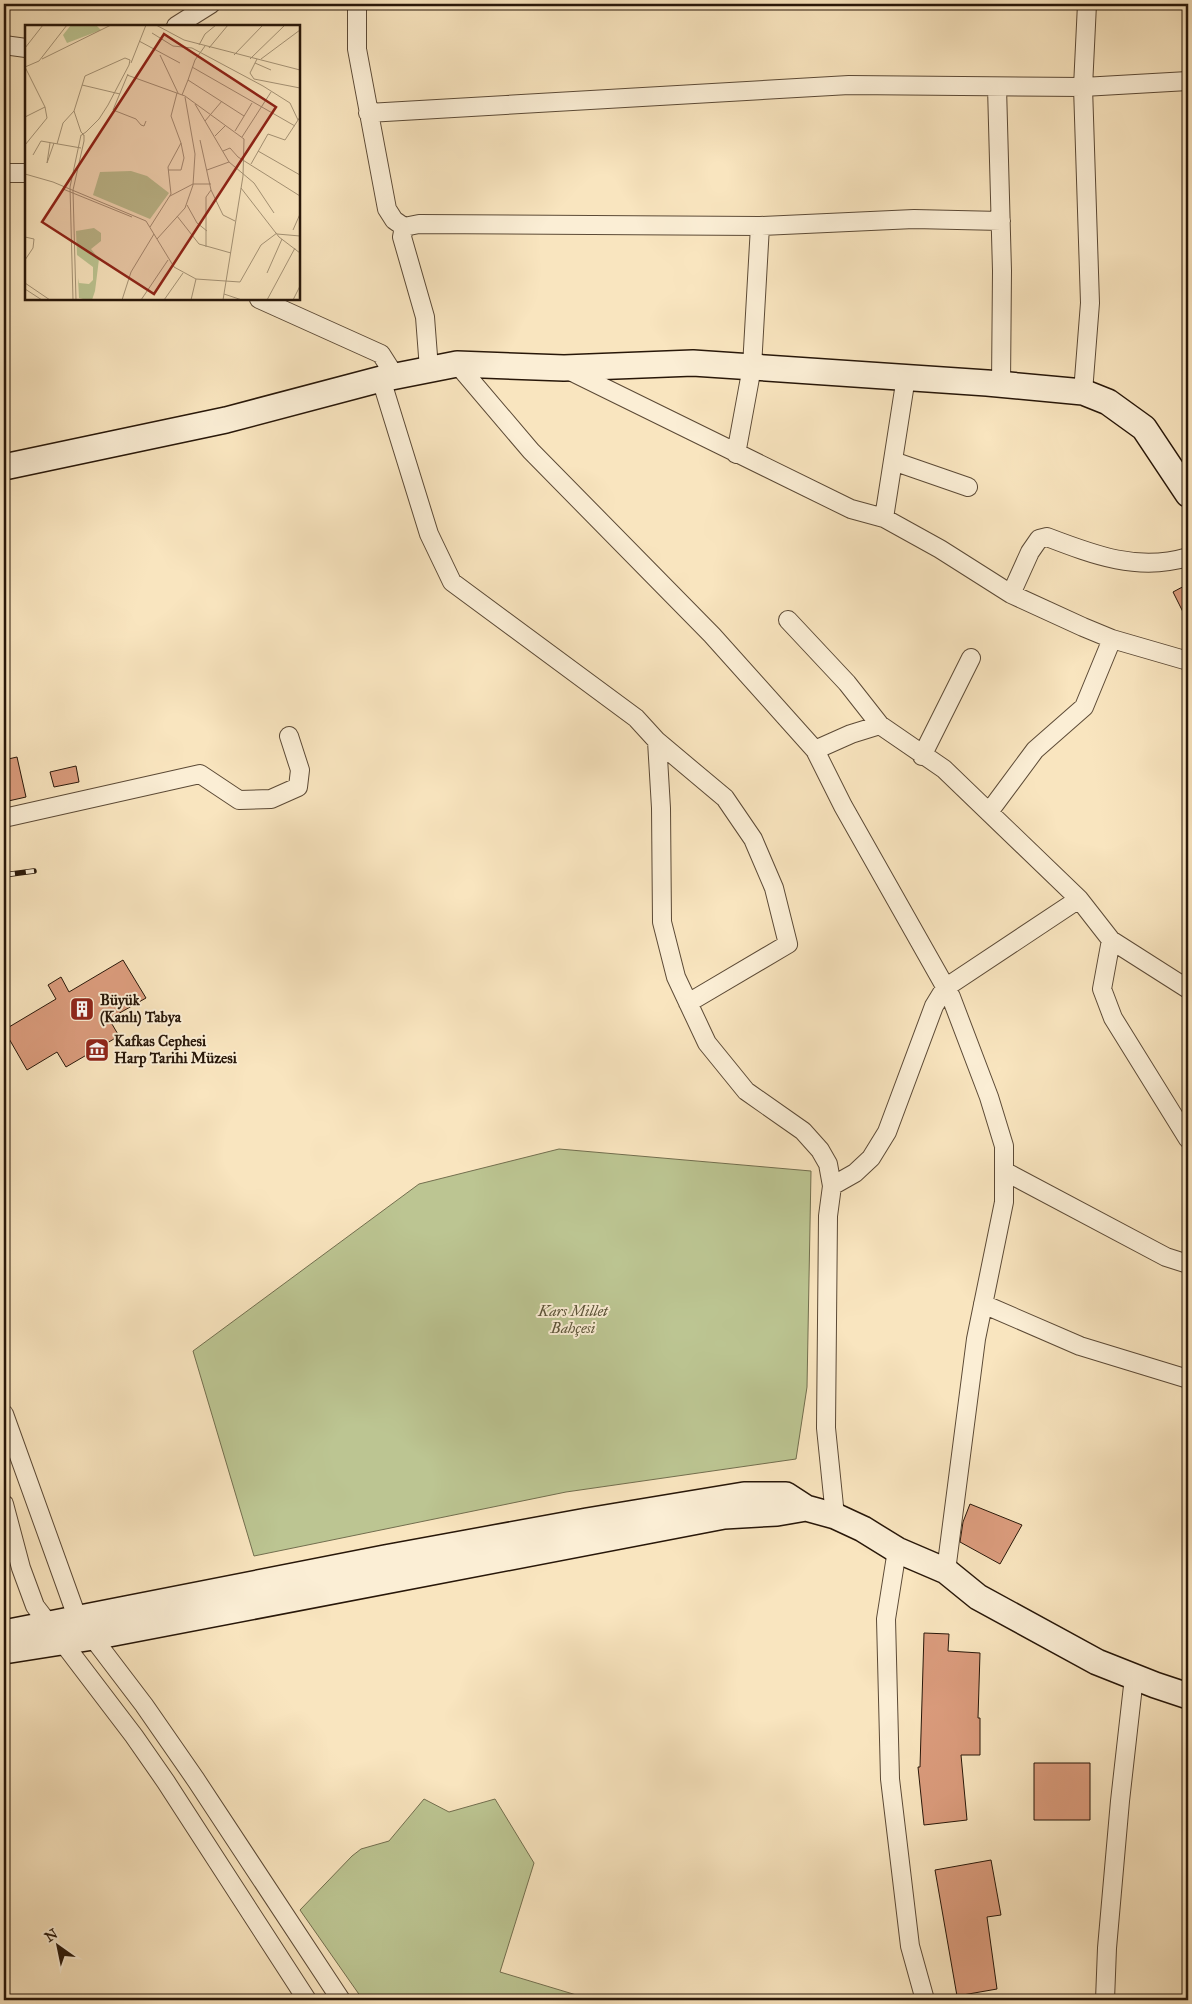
<svg xmlns="http://www.w3.org/2000/svg" width="1192" height="2004" font-family="'IM FELL Great Primer',serif">
<style>
.green{fill:#bcc592;stroke:#726e4e}
.building{fill:#db9c7d;stroke:#281709}
.lines{fill:none;stroke-linecap:round;stroke-linejoin:round}
.street-casing{stroke:#5c4a36;stroke-width:20}
.secondary-casing{stroke:#281709;stroke-width:28}
.street{stroke:#fbeed5;stroke-width:18}
.secondary{stroke:#fbeed5;stroke-width:25}
.rail-casing{stroke:#281709;stroke-width:5.5}
.rail{stroke:#fbeed5;stroke-width:4;stroke-dasharray:11;stroke-linecap:butt}
.labels{text-anchor:middle;dominant-baseline:central;stroke-width:4;stroke-linejoin:round;paint-order:stroke}
.poi-label{font-size:15px;font-weight:bold;fill:#281709;stroke:#fbeed5;text-anchor:start}
.park-label{font-size:15px;font-style:italic;fill:#5c5439;stroke:#fbeed5}
.inset-road{fill:none;stroke:#a59376;stroke-width:1}
.view{fill:#8f2418;fill-opacity:0.15;stroke:#8f2418;stroke-width:2.5}
.inset-edge{fill:none;stroke:#281709;stroke-width:2.5}
</style>
<rect width="100%" height="100%" fill="#f9e5bf"/>
<filter id="stains"><feTurbulence type="fractalNoise" baseFrequency=".004" numOctaves="4"/><feColorMatrix values="0 0 0 0 .2 0 0 0 0 .09 0 0 0 0 .02 0 0 0 .5 -.17"/></filter>
<radialGradient id="worn" r=".72"><stop offset=".6" stop-color="#630" stop-opacity="0"/><stop offset="1" stop-color="#630" stop-opacity=".3"/></radialGradient>
<path class="green" d="M 559,1149 L 811,1171 L 807,1387 L 796,1459 L 566,1492 L 254,1556 L 193,1351 L 419,1184 Z
M 424,1799 L 449,1812 L 495,1799 L 534,1863 L 500,1972 L 593,2000 L 363,2000 L 300,1910 L 352,1856 L 361,1849 L 389,1841 Z"/>
<path class="building" d="M 1188,584 L 1188,622 L 1173,592 Z
M 17,757 L 26,797 L 4,802 L 4,760 Z
M 76,766 L 79,782 L 54,787 L 50,772 Z
M 123,960 L 146,998 L 109,1019 L 119,1036 L 66,1067 L 57,1052 L 27,1070 L 4,1030 L 56,999 L 48,985 L 61,977 L 69,992 Z
M 970,1504 L 1022,1525 L 1000,1564 L 960,1542 L 963,1522 Z
M 924,1633 L 949,1634 L 948,1651 L 980,1653 L 978,1718 L 980,1718 L 980,1755 L 961,1755 L 967,1820 L 924,1825 L 918,1767 L 920,1767 Z
M 1034,1763 L 1090,1763 L 1090,1820 L 1034,1820 Z
M 991,1860 L 1001,1915 L 987,1917 L 997,1989 L 957,1996 L 935,1870 Z"/>
<g class="lines">
<defs>
<path id="street" d="M 357,4 L 357,49 L 387,209 L 394,220 L 404,227 L 419,224 L 760,226 L 914,219 L 1001,221
M 176,26 L 211,4
M 4,45 L 26,48
M 997,87 L 1002,271 L 1001,384
M 368,113 L 849,85 L 1083,87 L 1188,81
M 4,173 L 26,173
M 404,227 L 402,237 L 425,317 L 429,369
M 259,299 L 381,354 L 395,376
M 457,364 L 531,451 L 712,635 L 815,750 L 843,806 L 951,997 L 989,1097 L 1004,1146 L 1004,1202 L 976,1339 L 946,1571
M 566,369 L 851,509 L 884,518 L 940,549 L 1011,594 L 1083,627 L 1112,639 L 1188,661
M 381,379 L 429,534 L 452,582 L 636,718 L 657,741 L 661,808 L 662,922 L 676,977 L 707,1043 L 746,1091 L 803,1131 L 820,1150 L 828,1164 L 832,1186 L 828,1216 L 826,1428 L 835,1516
M 1083,392 L 1090,303 L 1083,87 L 1087,4
M 736,454 L 752,367 L 760,226
M 893,461 L 968,487
M 884,518 L 906,377
M 1011,594 L 1030,552 L 1039,539 L 1047,537 C 1094,555 1138,572 1188,557
M 788,620 L 847,683 L 880,725 L 944,769 L 1079,899 L 1111,940 L 1188,989
M 657,741 L 725,798 L 753,839 L 774,888 L 788,944 L 688,1003
M 815,750 L 851,734 L 880,725
M 922,756 L 971,658
M 989,812 L 1035,750 L 1084,707 L 1112,639
M 4,818 L 200,774 L 239,800 L 271,799 L 298,787 L 300,770 L 289,736
M 1111,940 L 1102,989 L 1113,1018 L 1188,1139
M 1004,1171 L 1166,1257 L 1188,1264
M 832,1186 L 855,1173 L 871,1158 L 887,1132 L 934,1006 L 945,988 L 1079,899
M 983,1304 L 1080,1346 L 1188,1379
M 4,1414 L 77,1617 L 144,1705 L 196,1780 L 341,2000
M 4,1504 L 21,1568 L 35,1606 L 134,1736 L 166,1782 L 307,2000
M 897,1550 L 886,1619 L 890,1779 L 910,1946 L 925,2000
M 1105,2000 L 1107,1948 L 1120,1801 L 1134,1677"/>
<path id="secondary" d="M 4,467 L 226,420 L 381,379 L 457,364 L 564,368 L 693,363 L 987,383 L 1083,392 L 1108,402 L 1144,428 L 1188,494
M 4,1633 L 385,1558 L 587,1521 L 744,1495 L 786,1495 L 806,1508 L 835,1516 L 863,1529 L 897,1550 L 946,1571 L 978,1597 L 1097,1662 L 1155,1685 L 1188,1696
M 4,1651 L 93,1637 L 724,1516 L 777,1513 L 806,1508"/>
</defs>
<use href="#street" class="street-casing"/>
<use href="#secondary" class="secondary-casing"/>
<use href="#street" class="street"/>
<use href="#secondary" class="secondary"/>
<defs>
<path id="rail" d="M 4,875 L 34,871"/>
</defs>
<use href="#rail" class="rail-casing"/>
<use href="#rail" class="rail"/>
</g>
<defs>
<symbol id="building-square" viewBox="-11 -11 22 22"><rect x="-9" y="-9" width="18" height="18" rx="4" fill="#8f2418" stroke="#fbeed5"/><path d="M-4-6H4V6H1V3H-1V6H-4ZM-2.5-4.3h1.7v1.8h-1.7ZM.8-4.3h1.7v1.8H.8ZM-2.5-1h1.7V.8h-1.7ZM.8-1h1.7V.8H.8Z" fill="#fff"/></symbol>
<symbol id="museum-square" viewBox="-11 -11 22 22"><rect x="-9" y="-9" width="18" height="18" rx="4" fill="#8f2418" stroke="#fbeed5"/><path d="M0-6L6-3V-2H-6V-3ZM-5-1h2V3h-2ZM-1-1h2V3h-2ZM3-1h2V3H3ZM-6 4H6V6H-6Z" fill="#fff"/></symbol>
</defs>
<g fill-rule="evenodd">
<use href="#building-square" x="68" y="995" width="28" height="28"/>
<use href="#museum-square" x="83" y="1036" width="28" height="28"/>
</g>
<g class="labels">
<g class="poi-label">
<text x="100" y="1000">Büyük<tspan x="100" dy="17">(Kanlı) Tabya</tspan></text>
<text x="114" y="1041">Kafkas Cephesi<tspan x="114" dy="17">Harp Tarihi Müzesi</tspan></text>
</g>
<g class="park-label">
<text x="573" y="1311">Kars Millet<tspan x="573" dy="17">Bahçesi</tspan></text>
</g>
</g>
<g transform="translate(25 25)">
<rect width="275" height="275" fill="#f9e5bf"/>
<path d="M 46,0 L 71,0 L 76,5 L 42,18 L 38,10 ZM 106,146 L 122,151 L 144,168 L 125,194 L 68,170 L 75,147 ZM 69,203 L 76,208 L 76,216 L 66,224 L 74,234 L 70,266 L 67,275 L 62,275 L 54,273 L 53,253 L 54,258 L 64,259 L 68,255 L 68,242 L 52,230 L 51,206 Z" fill="#bcc592"/>
<path class="inset-road" d="M 131,0 L 159,15 L 275,45M 127,8 L 148,21 L 167,23 L 238,61 L 265,78 L 273,95M 114,16 L 155,38M 174,20 L 180,9 L 191,0M 180,21 L 170,35 L 163,55 L 219,91M 0,23 L 18,0M 184,23 L 203,0M 135,30 L 153,68M 209,30 L 238,0M 17,34 L 86,0M 225,34 L 260,0M 232,34 L 225,48 L 229,54 L 275,63M 236,34 L 275,5M 106,38 L 121,0M 230,38 L 246,45M 0,42 L 20,82 L 0,92M 0,42 L 14,36 L 42,0M 167,42 L 270,101M 103,49 L 88,85 L 111,94 L 116,100 L 119,101 L 121,96M 102,50 L 160,71 L 219,114 L 218,151 L 198,275M 57,60 L 95,69M 157,70 L 163,55M 170,79 L 204,137 L 229,158 L 249,188M 180,96 L 197,76M 210,106 L 227,78M 190,111 L 201,100M 217,112 L 246,67M 175,115 L 186,165 L 198,190 L 210,196M 25,118 L 22,138 L 29,118M 32,119 L 38,98 L 49,86M 0,120 L 22,93 L 20,82M 198,126 L 205,123 L 213,132 L 275,171M 233,126 L 275,150M 8,130 L 16,116 L 56,123M 226,139 L 243,109 L 260,115 L 275,92M 143,145 L 156,145 L 159,133 L 156,118M 182,145 L 204,137M 0,149 L 28,157 L 121,196 L 149,242 L 171,254 L 215,257 L 236,220 L 252,208M 216,163 L 254,212 L 275,228M 38,164 L 107,192M 145,171 L 168,159 L 186,159M 162,180 L 172,198 L 182,206M 152,191 L 174,219 L 206,228M 125,202 L 146,169 L 143,142 L 156,118 L 146,91 L 152,68M 268,205 L 275,189M 252,209 L 275,211M 0,212 L 9,214 L 8,223 L 0,235M 132,214 L 160,183 L 168,160 L 170,129 L 160,72M 181,222 L 181,172 L 186,165M 242,248 L 257,214M 0,258 L 25,275M 0,264 L 17,275M 199,269 L 217,275M 48,275 L 45,162 L 56,110 L 57,110 L 58,109 L 61,107 L 74,94 L 83,80 L 104,40 L 105,35 L 100,33 L 60,51 L 49,86 L 56,107 L 58,109 L 58,110 L 59,110 L 59,116 L 48,165 L 51,275M 97,275 L 106,247 L 129,209M 116,275 L 143,235M 139,275 L 158,248M 166,275 L 171,254M 242,275 L 270,223M 268,275 L 275,261"/>
<path class="view" d="M 139,9 L 251,82 L 129,269 L 17,197 Z"/>
<rect width="275" height="275" class="inset-edge"/>
</g>
<rect width="1192" height="2004" fill="none" stroke="#f9e5bf" stroke-width="20"/>
<rect x="5" y="5" width="1182" height="1994" fill="none" stroke="#281709" stroke-width="2.5"/>
<rect x="10" y="10" width="1172" height="1984" fill="none" stroke="#281709"/>
<g transform="translate(58 1946) rotate(327)" stroke="#fbeed5" stroke-width="4" paint-order="stroke">
<path d="M0-4L9 19L0 12L-9 19Z" fill="#281709"/>
<text y="-8" font-size="14" font-weight="bold" text-anchor="middle" fill="#281709">N</text>
</g>
<rect width="100%" height="100%" filter="url(#stains)"/>
<rect width="100%" height="100%" fill="url(#worn)"/>
</svg>
